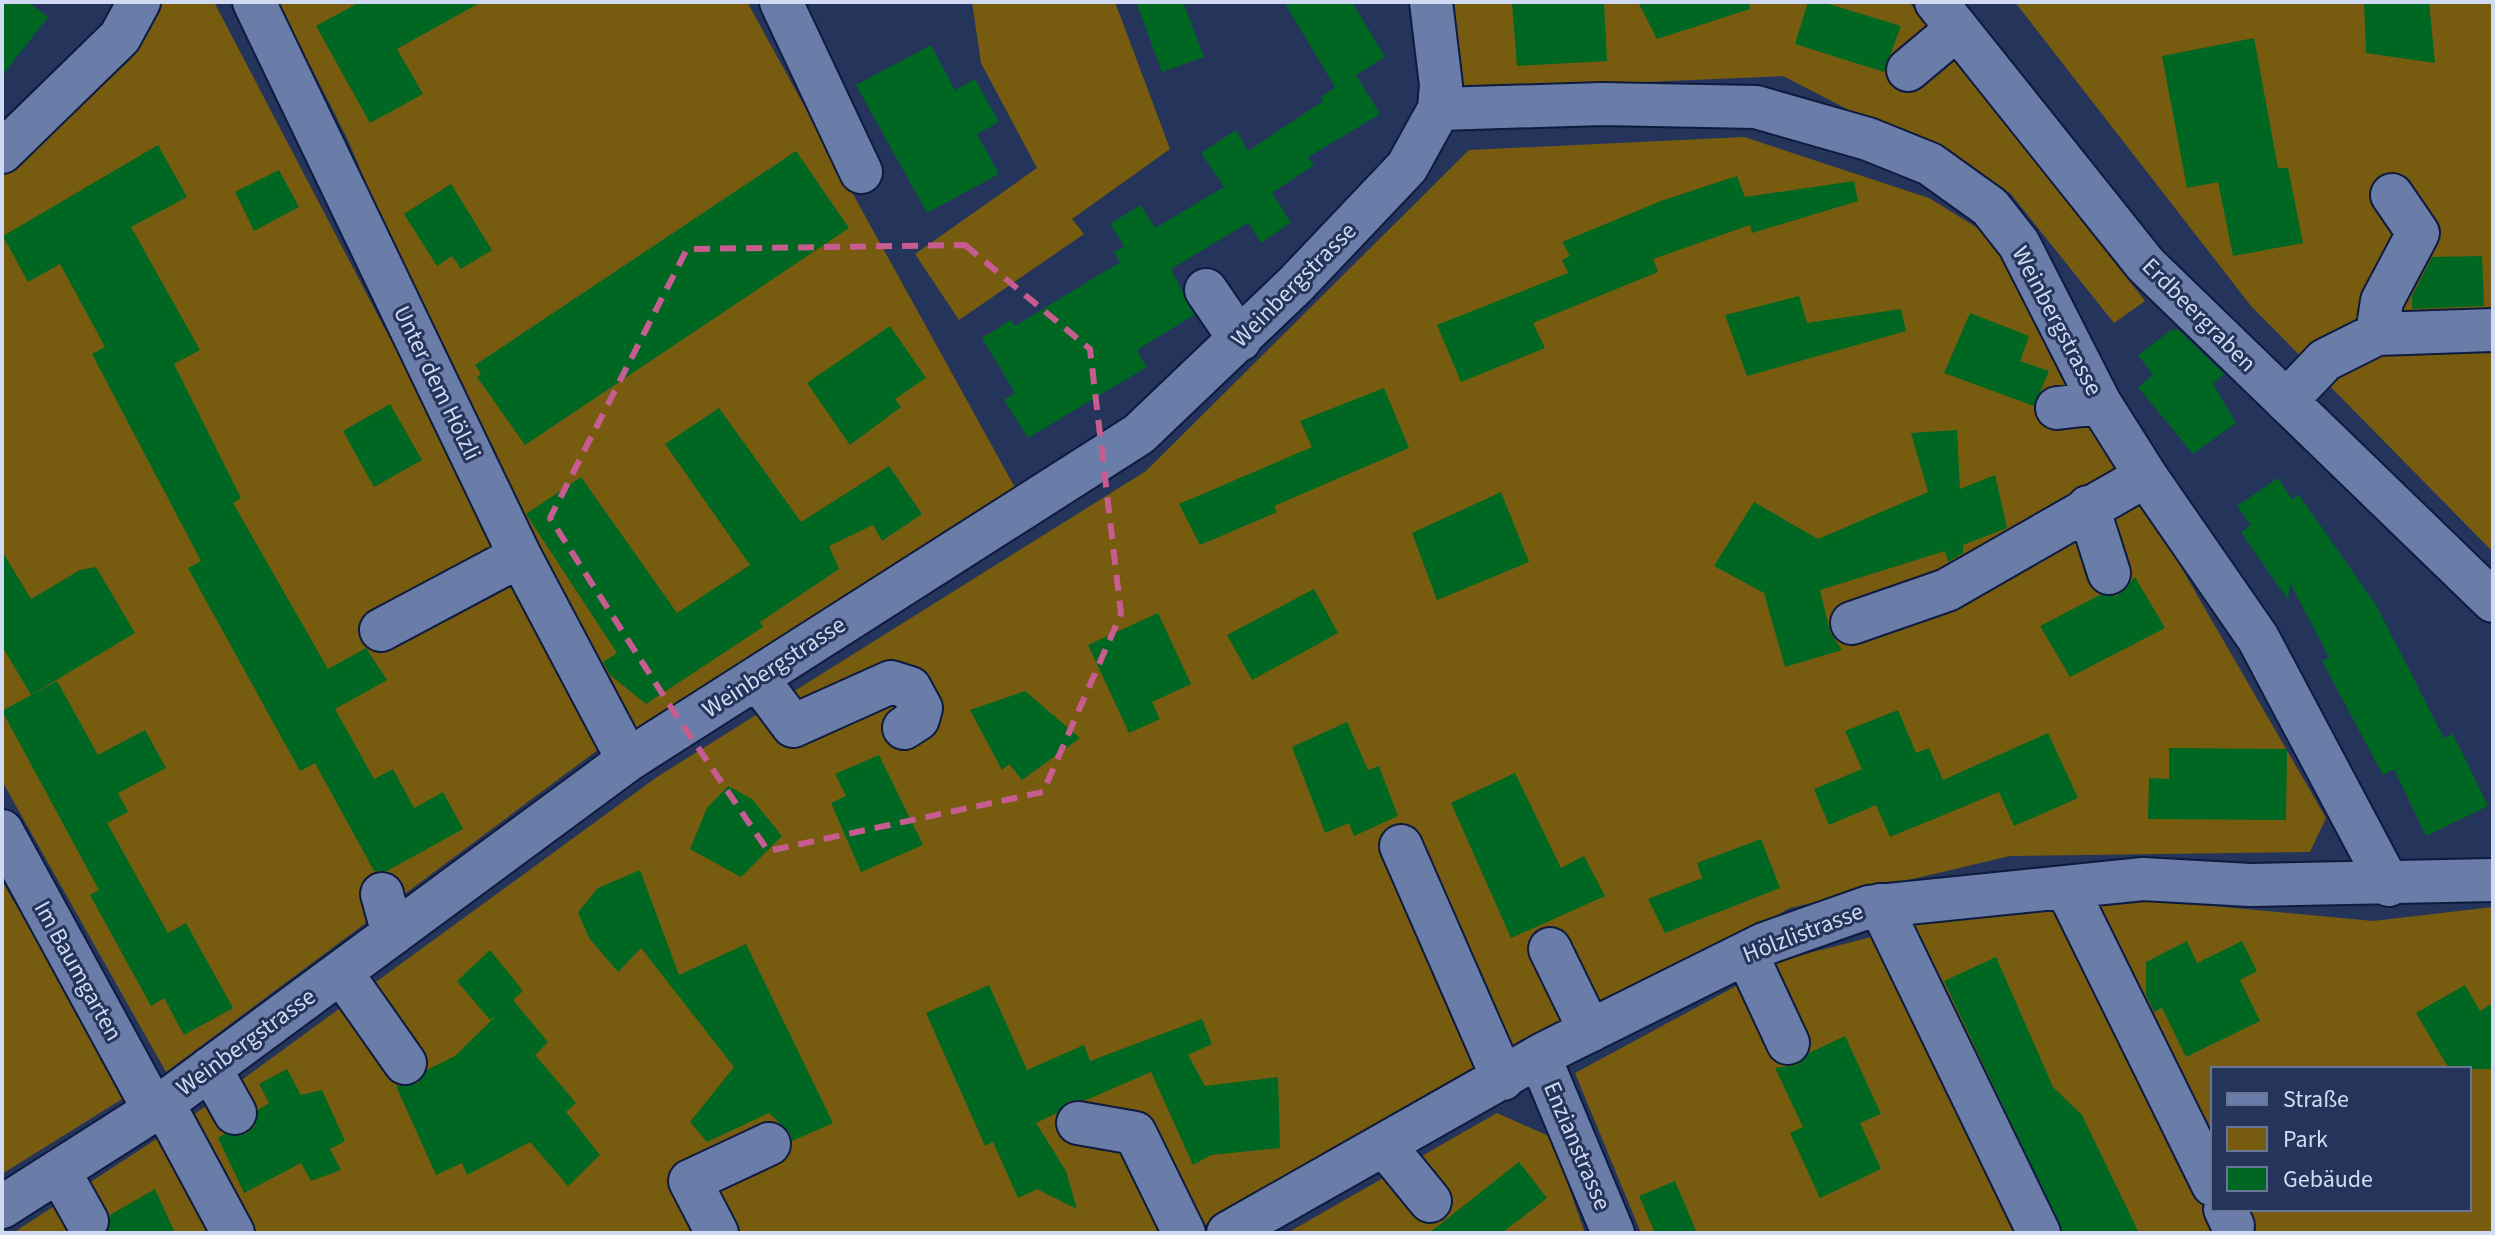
<svg xmlns="http://www.w3.org/2000/svg" width="2495" height="1235" font-family="'Source Sans 3',sans-serif">
<style>
.green{fill:#775c0f;fill-rule:evenodd}
.building{fill:#006723}
.lines{fill:none;stroke-linecap:round;stroke-linejoin:round}
.minor-casing{stroke:#0e1a3e;stroke-width:46}
.minor{stroke:#6a7ca8;stroke-width:42}
.marked{fill:none;stroke:#c75c90;stroke-width:6;stroke-dasharray:16 10;stroke-linejoin:round}
.labels{text-anchor:middle;dominant-baseline:central;stroke-width:6;stroke-linejoin:round;paint-order:stroke}
.street-label{font-size:24px;fill:#d0dbf3;stroke:#25345a}
</style>
<rect width="100%" height="100%" fill="#25345a"/>
<path class="green" d="M 158,2 L 214,2 L 603,746 L 166,1072 L 2,781 L 2,176 L 130,60 Z
M 278,2 L 747,2 L 1018,493 L 637,734 L 503,505 L 347,138 Z
M 972,2 L 1115,2 L 1170,149 L 1072,219 L 1084,234 L 959,320 L 915,254 L 1037,168 L 981,63 Z
M 1454,2 L 1909,2 L 2145,301 L 2114,323 L 2010,193 L 1783,76 L 1461,90 Z
M 2015,2 L 2493,2 L 2493,552 L 2251,306 Z
M 1744,137 L 1929,198 L 1989,235 L 2326,818 L 2310,852 L 2010,856 L 1790,908 L 1191,1233 L 13,1233 L 199,1111 L 657,777 L 1146,471 L 1469,150 Z
M 2,881 L 127,1096 L 2,1174 Z
M 2159,901 L 2373,921 L 2493,907 L 2493,1233 L 1641,1233 L 1575,1073 L 1786,959 L 1937,920 ZM 2213,1069 L 2469,1069 L 2469,1209 L 2213,1209 Z
M 1497,1113 L 1551,1137 L 1585,1233 L 1287,1233 Z"/>
<path class="building" d="M 2,2 L 28,2 L 48,17 L 2,76 Z
M 360,2 L 481,2 L 397,49 L 423,94 L 370,123 L 316,26 Z
M 1136,2 L 1183,2 L 1204,57 L 1162,72 Z
M 1284,2 L 1352,2 L 1385,57 L 1356,75 L 1380,114 L 1308,157 L 1314,165 L 1272,193 L 1291,222 L 1261,243 L 1248,223 L 1171,269 L 1194,315 L 1137,350 L 1147,367 L 1028,438 L 1004,400 L 1015,393 L 982,338 L 1011,320 L 1015,326 L 1120,262 L 1114,252 L 1124,246 L 1110,224 L 1141,205 L 1155,228 L 1224,187 L 1201,153 L 1236,130 L 1248,151 L 1323,101 L 1321,97 L 1335,87 Z
M 1512,2 L 1604,2 L 1607,61 L 1517,66 Z
M 1638,2 L 1749,2 L 1750,9 L 1657,39 Z
M 1808,2 L 1822,2 L 1901,26 L 1884,72 L 1795,44 Z
M 2364,2 L 2429,2 L 2435,63 L 2366,53 Z
M 2254,38 L 2278,168 L 2288,168 L 2303,243 L 2233,256 L 2218,182 L 2187,188 L 2162,56 Z
M 931,45 L 955,90 L 975,79 L 999,122 L 977,134 L 999,174 L 927,213 L 856,85 Z
M 158,145 L 187,197 L 131,227 L 200,350 L 174,364 L 241,498 L 233,503 L 328,669 L 366,648 L 387,680 L 335,709 L 374,779 L 393,769 L 414,808 L 443,792 L 463,829 L 387,871 L 374,871 L 315,763 L 300,771 L 188,568 L 201,561 L 92,354 L 105,347 L 60,264 L 28,282 L 3,236 Z
M 796,151 L 849,228 L 525,445 L 477,377 L 481,374 L 475,365 Z
M 279,170 L 299,207 L 254,231 L 235,192 Z
M 1737,176 L 1745,197 L 1854,181 L 1858,201 L 1752,233 L 1750,225 L 1653,259 L 1658,272 L 1533,323 L 1545,348 L 1461,382 L 1437,325 L 1568,273 L 1562,260 L 1570,256 L 1562,242 L 1661,201 Z
M 451,184 L 492,250 L 461,269 L 452,256 L 437,266 L 404,214 Z
M 2482,256 L 2484,306 L 2412,309 L 2412,296 L 2432,257 Z
M 1799,296 L 1807,323 L 1901,309 L 1906,331 L 1747,376 L 1725,315 Z
M 1970,313 L 2029,336 L 2020,361 L 2049,371 L 2034,406 L 1944,373 Z
M 890,326 L 926,378 L 895,399 L 901,407 L 850,445 L 807,383 Z
M 2171,330 L 2179,330 L 2224,374 L 2213,384 L 2236,423 L 2193,454 L 2138,387 L 2153,375 L 2138,355 Z
M 1384,388 L 1409,448 L 1274,506 L 1277,512 L 1200,545 L 1179,504 L 1312,447 L 1300,421 Z
M 390,404 L 422,460 L 374,487 L 343,431 Z
M 719,408 L 801,522 L 889,466 L 922,514 L 882,541 L 873,525 L 829,546 L 839,569 L 760,622 L 763,627 L 646,704 L 610,675 L 603,662 L 617,653 L 526,514 L 581,477 L 677,613 L 750,565 L 665,444 Z
M 1957,430 L 1960,489 L 1995,475 L 2007,528 L 1963,545 L 1963,553 L 1948,562 L 1945,551 L 1820,590 L 1830,632 L 1842,650 L 1785,667 L 1764,593 L 1714,566 L 1754,502 L 1818,539 L 1928,492 L 1911,433 Z
M 2278,478 L 2292,499 L 2299,495 L 2376,605 L 2444,738 L 2453,734 L 2488,806 L 2426,836 L 2394,769 L 2383,775 L 2322,661 L 2329,657 L 2290,583 L 2288,600 L 2241,532 L 2251,525 L 2237,506 Z
M 1501,492 L 1529,562 L 1437,600 L 1412,533 Z
M 2,551 L 31,599 L 80,570 L 96,567 L 135,633 L 31,695 L 2,646 Z
M 2135,577 L 2165,628 L 2070,677 L 2040,626 L 2100,595 L 2117,596 Z
M 1314,589 L 1338,633 L 1252,680 L 1227,635 Z
M 1158,613 L 1191,684 L 1152,702 L 1160,719 L 1129,733 L 1088,645 Z
M 57,681 L 98,755 L 145,730 L 166,768 L 118,793 L 128,812 L 107,823 L 168,933 L 186,923 L 233,1008 L 184,1035 L 164,998 L 151,1006 L 90,895 L 99,890 L 2,711 Z
M 1025,691 L 1080,738 L 1022,780 L 1009,764 L 1002,770 L 970,710 Z
M 1898,710 L 1916,753 L 1929,748 L 1943,780 L 2048,733 L 2078,798 L 2014,826 L 1999,792 L 1890,837 L 1876,805 L 1829,825 L 1814,789 L 1862,769 L 1845,731 Z
M 1347,722 L 1368,770 L 1379,766 L 1398,816 L 1354,836 L 1349,823 L 1325,833 L 1292,747 Z
M 2169,748 L 2287,749 L 2286,820 L 2148,819 L 2149,778 L 2169,779 Z
M 879,755 L 923,845 L 861,872 L 831,803 L 846,796 L 835,774 Z
M 1515,773 L 1561,868 L 1584,856 L 1605,896 L 1511,938 L 1451,803 Z
M 728,786 L 752,799 L 782,836 L 741,877 L 690,849 L 707,808 Z
M 1761,839 L 1780,888 L 1665,933 L 1648,899 L 1702,878 L 1697,863 Z
M 640,870 L 679,975 L 746,944 L 833,1123 L 792,1141 L 790,1133 L 769,1113 L 707,1142 L 690,1122 L 734,1067 L 641,948 L 618,972 L 589,938 L 578,912 L 598,888 Z
M 2187,941 L 2197,963 L 2242,941 L 2257,971 L 2240,980 L 2260,1021 L 2186,1057 L 2162,1008 L 2154,1012 L 2146,995 L 2146,962 Z
M 490,950 L 523,991 L 513,1000 L 548,1042 L 535,1055 L 576,1103 L 566,1112 L 600,1155 L 568,1186 L 530,1142 L 467,1175 L 462,1163 L 436,1175 L 396,1086 L 418,1083 L 427,1070 L 455,1056 L 497,1015 L 490,1020 L 457,981 Z
M 1996,957 L 2053,1087 L 2082,1115 L 2139,1233 L 2063,1233 L 1944,981 Z
M 989,985 L 1027,1070 L 1084,1045 L 1090,1061 L 1202,1019 L 1212,1044 L 1188,1055 L 1205,1086 L 1278,1077 L 1280,1148 L 1211,1155 L 1193,1165 L 1151,1072 L 1086,1100 L 1069,1101 L 1057,1113 L 1036,1123 L 1066,1171 L 1077,1209 L 1037,1189 L 1018,1198 L 993,1142 L 985,1146 L 926,1013 Z
M 2465,985 L 2480,1011 L 2493,1003 L 2493,1069 L 2449,1069 L 2416,1013 Z
M 1845,1036 L 1881,1114 L 1860,1123 L 1881,1169 L 1820,1198 L 1790,1133 L 1803,1127 L 1775,1068 L 1797,1065 L 1809,1053 Z
M 287,1069 L 301,1095 L 322,1090 L 345,1141 L 330,1149 L 341,1170 L 311,1181 L 301,1163 L 244,1193 L 218,1138 L 224,1134 L 246,1134 L 255,1126 L 258,1110 L 269,1103 L 259,1084 Z
M 1519,1162 L 1547,1198 L 1502,1233 L 1429,1233 Z
M 1675,1181 L 1697,1233 L 1655,1233 L 1639,1196 Z
M 155,1189 L 175,1233 L 108,1233 L 110,1215 Z"/>
<g class="lines">
<defs>
<path id="minor" d="M 254,2 L 520,556 L 628,760
M 781,2 L 861,172
M 1936,2 L 2146,265 L 2493,601
M 1908,70 L 1957,29
M 1439,109 L 1602,104 L 1756,107 L 1868,139 L 1930,164 L 1990,207 L 2019,244 L 2100,403 L 2146,476 L 2258,638 L 2389,885
M 2,152 L 120,37 L 139,2
M 1206,290 L 1240,340
M 2377,334 L 2382,301 L 2418,233 L 2392,195
M 2286,401 L 2325,360 L 2377,334 L 2493,330
M 2057,408 L 2100,403
M 2088,507 L 2109,573
M 1852,623 L 1947,590 L 2146,476
M 381,630 L 520,556
M 757,678 L 793,726 L 891,682 L 910,688 L 921,708 L 918,719 L 904,728
M 2,831 L 154,1110
M 1401,846 L 1503,1079
M 2066,887 L 2213,1185
M 382,894 L 393,934
M 1880,905 L 2039,1233
M 1550,949 L 1590,1031
M 1746,953 L 1788,1043
M 341,972 L 405,1063
M 1540,1058 L 1613,1233
M 210,1068 L 235,1113
M 163,1103 L 233,1233
M 1078,1123 L 1135,1133 L 1184,1233
M 1385,1146 L 1430,1201
M 59,1171 L 87,1221
M 2,1207 L 154,1110 L 628,760 L 1139,434 L 1296,284 L 1407,167 L 1439,109 L 1441,85 L 1431,2
M 2225,1209 L 2233,1226
M 717,1233 L 690,1181 L 769,1144
M 1228,1233 L 1545,1053 L 1764,944 L 1869,907 L 2143,879 L 2250,885 L 2493,880"/>
</defs>
<use href="#minor" class="minor-casing"/>
<use href="#minor" class="minor"/>
</g>
<path class="marked" d="M 965,245 L 1090,349 L 1121,614 L 1043,792 L 768,851 L 674,712 L 550,518 L 687,249 Z"/>
<g class="labels">
<g class="street-label">
<text transform="translate(1294 285) rotate(-45)">Weinbergstrasse</text>
<text transform="translate(2199 315) rotate(45)">Erdbeergraben</text>
<text transform="translate(2057 321) rotate(62)">Weinbergstrasse</text>
<text transform="translate(437 383) rotate(64)">Unter dem Hölzli</text>
<text transform="translate(774 667) rotate(-33)">Weinbergstrasse</text>
<text transform="translate(1803 933) rotate(-21)">Hölzlistrasse</text>
<text transform="translate(78 971) rotate(61)">Im Baumgarten</text>
<text transform="translate(246 1042) rotate(-36)">Weinbergstrasse</text>
<text transform="translate(1577 1146) rotate(67)">Enzianstrasse</text>
</g>
</g>
<rect width="2495" height="1235" fill="none" stroke="#d0dbf3" stroke-width="8"/>
<rect x="2211" y="1067" width="260" height="144" fill="#25345a" stroke="#697797" stroke-width="2"/>
<rect x="2227" y="1093" width="40" height="12" fill="#6a7ca8" stroke="#697797" stroke-width="2"/>
<text x="2283" y="1107" font-size="24" fill="#d0dbf3">Straße</text>
<rect x="2227" y="1127" width="40" height="24" fill="#775c0f" stroke="#697797" stroke-width="2"/>
<text x="2283" y="1147" font-size="24" fill="#d0dbf3">Park</text>
<rect x="2227" y="1167" width="40" height="24" fill="#006723" stroke="#697797" stroke-width="2"/>
<text x="2283" y="1187" font-size="24" fill="#d0dbf3">Gebäude</text>
</svg>
